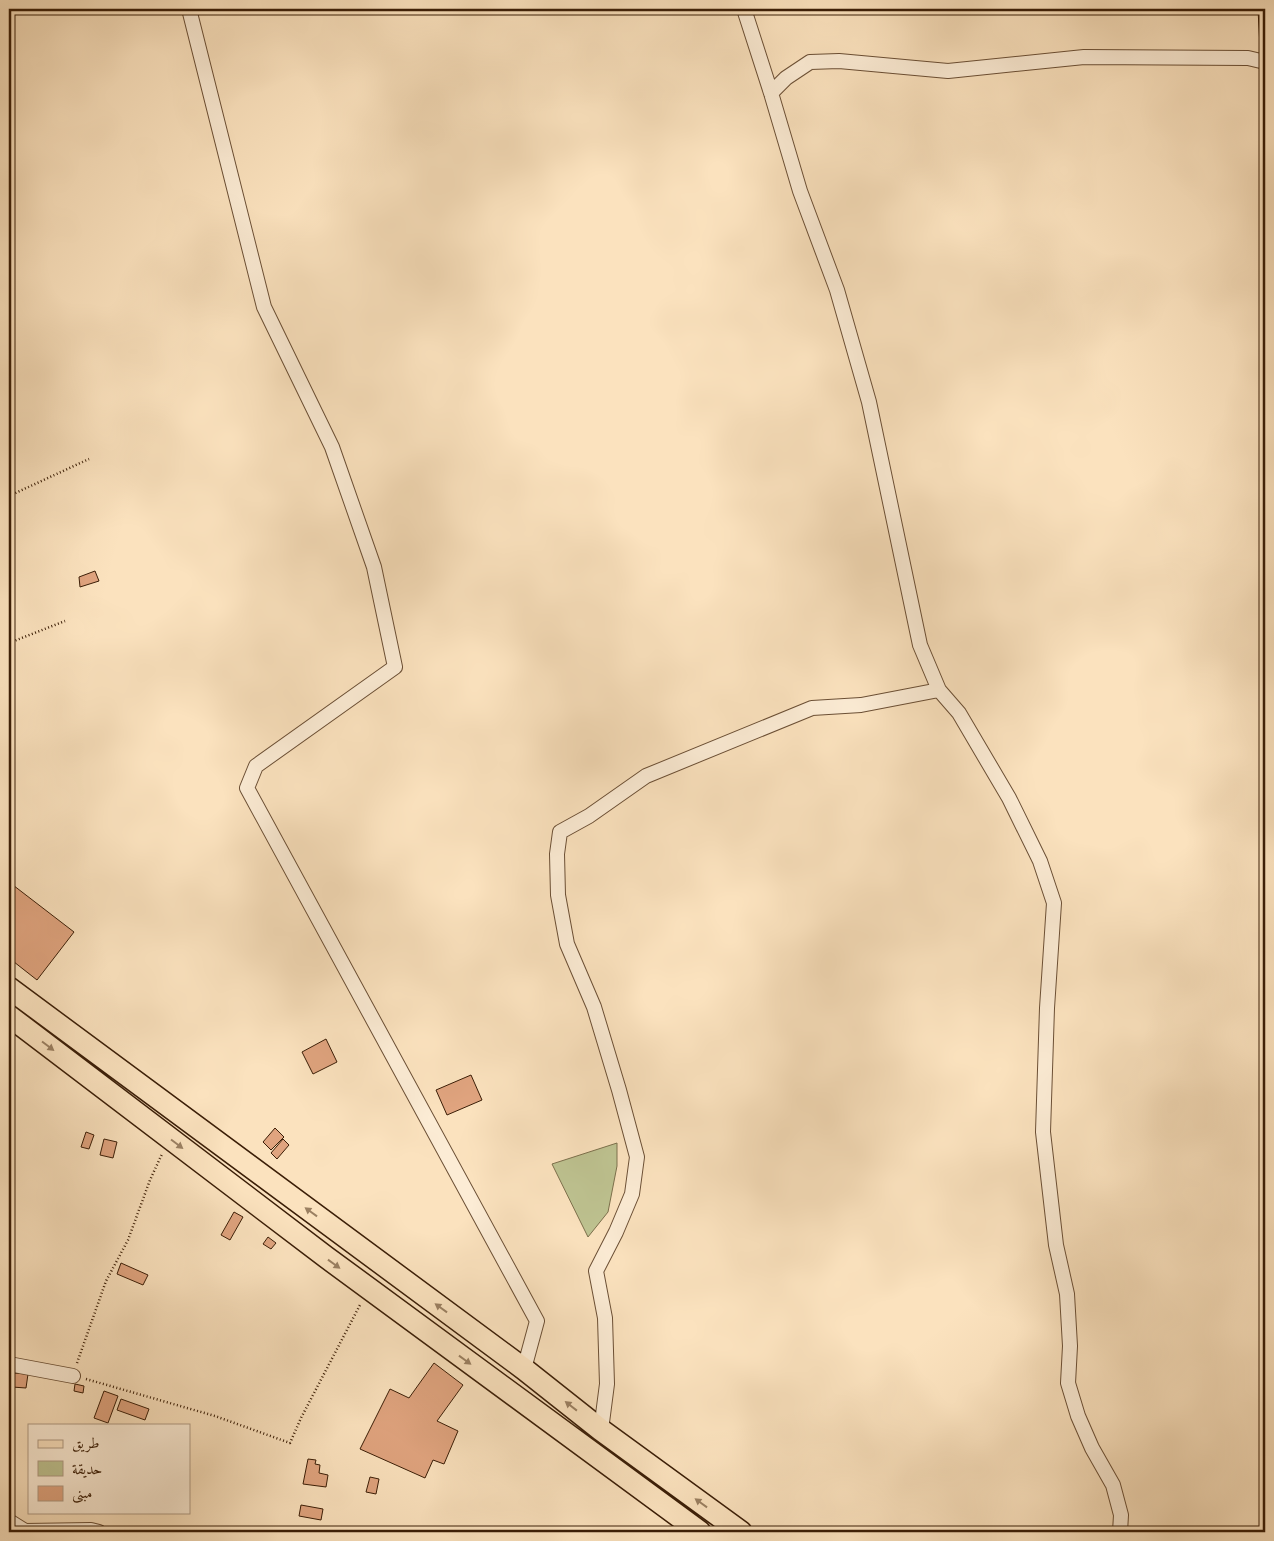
<svg xmlns="http://www.w3.org/2000/svg" width="1274" height="1541" font-family="'IM FELL DW Pica',Amiri,serif">
<style>
.green{fill:#bec391;stroke:#7c704c}
.building{fill:#e0a47f;stroke:#3b1e07}
.lines{fill:none;stroke-linecap:round;stroke-linejoin:round}
.minor-casing{stroke:#6b4f35;stroke-width:16}
.primary-casing{stroke:#3b1e07;stroke-width:24}
.path{stroke:#3b1e07;stroke-width:2.5;stroke-dasharray:1 2.5;stroke-linecap:butt}
.minor{stroke:#fcecd5;stroke-width:14}
.primary{stroke:#fbe2be;stroke-width:21}
.oneway{fill:#9b8062}
</style>
<rect width="100%" height="100%" fill="#fbe2be"/>
<filter id="stains"><feTurbulence type="fractalNoise" baseFrequency=".004" numOctaves="4"/><feColorMatrix values="0 0 0 0 .2 0 0 0 0 .09 0 0 0 0 .02 0 0 0 .5 -.17"/></filter>
<radialGradient id="worn" r=".72"><stop offset=".6" stop-color="#630" stop-opacity="0"/><stop offset="1" stop-color="#630" stop-opacity=".3"/></radialGradient>
<path class="green" d="M 617,1143 L 617,1166 L 608,1212 L 588,1237 L 552,1164 Z"/>
<path class="building" d="M 1258,9 L 1265,9 L 1265,48 L 1260,47 Z
M 95,571 L 99,581 L 80,587 L 79,577 Z
M 9,882 L 74,932 L 37,980 L 9,958 Z
M 326,1039 L 337,1062 L 313,1074 L 302,1052 Z
M 471,1075 L 482,1100 L 447,1115 L 436,1090 Z
M 275,1128 L 284,1137 L 271,1150 L 263,1142 Z
M 86,1132 L 94,1135 L 89,1149 L 81,1147 Z
M 104,1139 L 117,1142 L 113,1158 L 100,1155 Z
M 283,1139 L 289,1145 L 277,1159 L 271,1153 Z
M 234,1212 L 243,1217 L 230,1240 L 221,1235 Z
M 268,1237 L 276,1243 L 271,1249 L 263,1244 Z
M 121,1263 L 148,1275 L 143,1285 L 117,1274 Z
M 434,1363 L 463,1385 L 437,1421 L 458,1431 L 444,1464 L 433,1460 L 425,1478 L 360,1449 L 390,1389 L 409,1398 Z
M 13,1373 L 28,1374 L 26,1388 L 12,1387 Z
M 75,1384 L 84,1386 L 83,1393 L 74,1391 Z
M 104,1391 L 118,1396 L 108,1423 L 94,1418 Z
M 121,1399 L 149,1409 L 145,1420 L 117,1410 Z
M 308,1459 L 316,1460 L 315,1464 L 320,1465 L 319,1473 L 328,1475 L 326,1487 L 303,1484 Z
M 370,1477 L 379,1479 L 376,1494 L 366,1492 Z
M 301,1505 L 323,1509 L 321,1520 L 299,1516 Z"/>
<g class="lines">
<defs>
<path id="minor" d="M 189,9 L 264,307 L 332,447 L 374,567 L 395,667 L 256,766 L 247,788 L 537,1321 L 524,1369
M 744,9 L 771,93 L 800,191 L 837,290 L 869,402 L 920,645 L 939,690 L 959,713 L 1009,798 L 1040,861 L 1054,903 L 1047,1008 L 1043,1132 L 1056,1245 L 1067,1294 L 1070,1346 L 1068,1383 L 1078,1416 L 1092,1448 L 1113,1485 L 1121,1515 L 1120,1532
M 771,93 L 786,78 L 810,62 L 839,61 L 948,71 L 1084,57 L 1248,58 L 1265,62
M 9,1364 L 73,1376
M 601,1430 L 607,1384 L 605,1318 L 596,1271 L 616,1232 L 632,1194 L 637,1157 L 619,1090 L 594,1007 L 567,944 L 558,895 L 557,854 L 560,832 L 589,816 L 646,776 L 812,708 L 861,705 L 939,690
M 9,1521 L 25,1531 L 91,1530 L 99,1532"/>
<path id="primary" d="M 9,988 L 524,1369 L 601,1430 L 741,1532
M 9,1016 L 326,1257 L 700,1532"/>
</defs>
<use href="#minor" class="minor-casing"/>
<use href="#primary" class="primary-casing"/>
<path class="path" d="M 9,496 L 89,459
M 9,643 L 65,621
M 77,1363 L 106,1281 L 128,1240 L 150,1180 L 162,1154
M 86,1379 L 215,1416 L 290,1443 L 301,1418 L 361,1303"/>
<use href="#minor" class="minor"/>
<use href="#primary" class="primary"/>
</g>
<defs><path id="oneway-solid" d="M-6-.8H1V-3.2L6.5 0L1 3.2V.8H-6Z" transform="scale(1.25)"/></defs>
<g class="oneway">
<use href="#oneway-solid" transform="translate(48 1046) rotate(37)"/>
<use href="#oneway-solid" transform="translate(177 1144) rotate(37)"/>
<use href="#oneway-solid" transform="translate(311 1212) rotate(-144)"/>
<use href="#oneway-solid" transform="translate(334 1264) rotate(36)"/>
<use href="#oneway-solid" transform="translate(441 1308) rotate(-144)"/>
<use href="#oneway-solid" transform="translate(465 1360) rotate(36)"/>
<use href="#oneway-solid" transform="translate(571 1406) rotate(-142)"/>
<use href="#oneway-solid" transform="translate(701 1503) rotate(-144)"/>
</g>
<rect width="1274" height="1541" fill="none" stroke="#fbe2be" stroke-width="30"/>
<rect x="10" y="10" width="1254" height="1521" fill="none" stroke="#3b1e07" stroke-width="2.5"/>
<rect x="15" y="15" width="1244" height="1511" fill="none" stroke="#3b1e07"/>
<rect x="28" y="1424" width="162" height="90" fill="#fcecd5" stroke="#af9a83"/>
<rect x="38" y="1440" width="25" height="8" fill="#fbe2be" stroke="#af9a83"/>
<text x="72" y="1448" font-size="15" fill="#3b1e07">طريق</text>
<rect x="38" y="1461" width="25" height="15" fill="#bec391" stroke="#af9a83"/>
<text x="72" y="1474" font-size="15" fill="#3b1e07">حديقة</text>
<rect x="38" y="1486" width="25" height="15" fill="#e0a47f" stroke="#af9a83"/>
<text x="72" y="1498" font-size="15" fill="#3b1e07">مبنى</text>
<rect width="100%" height="100%" filter="url(#stains)"/>
<rect width="100%" height="100%" fill="url(#worn)"/>
</svg>
